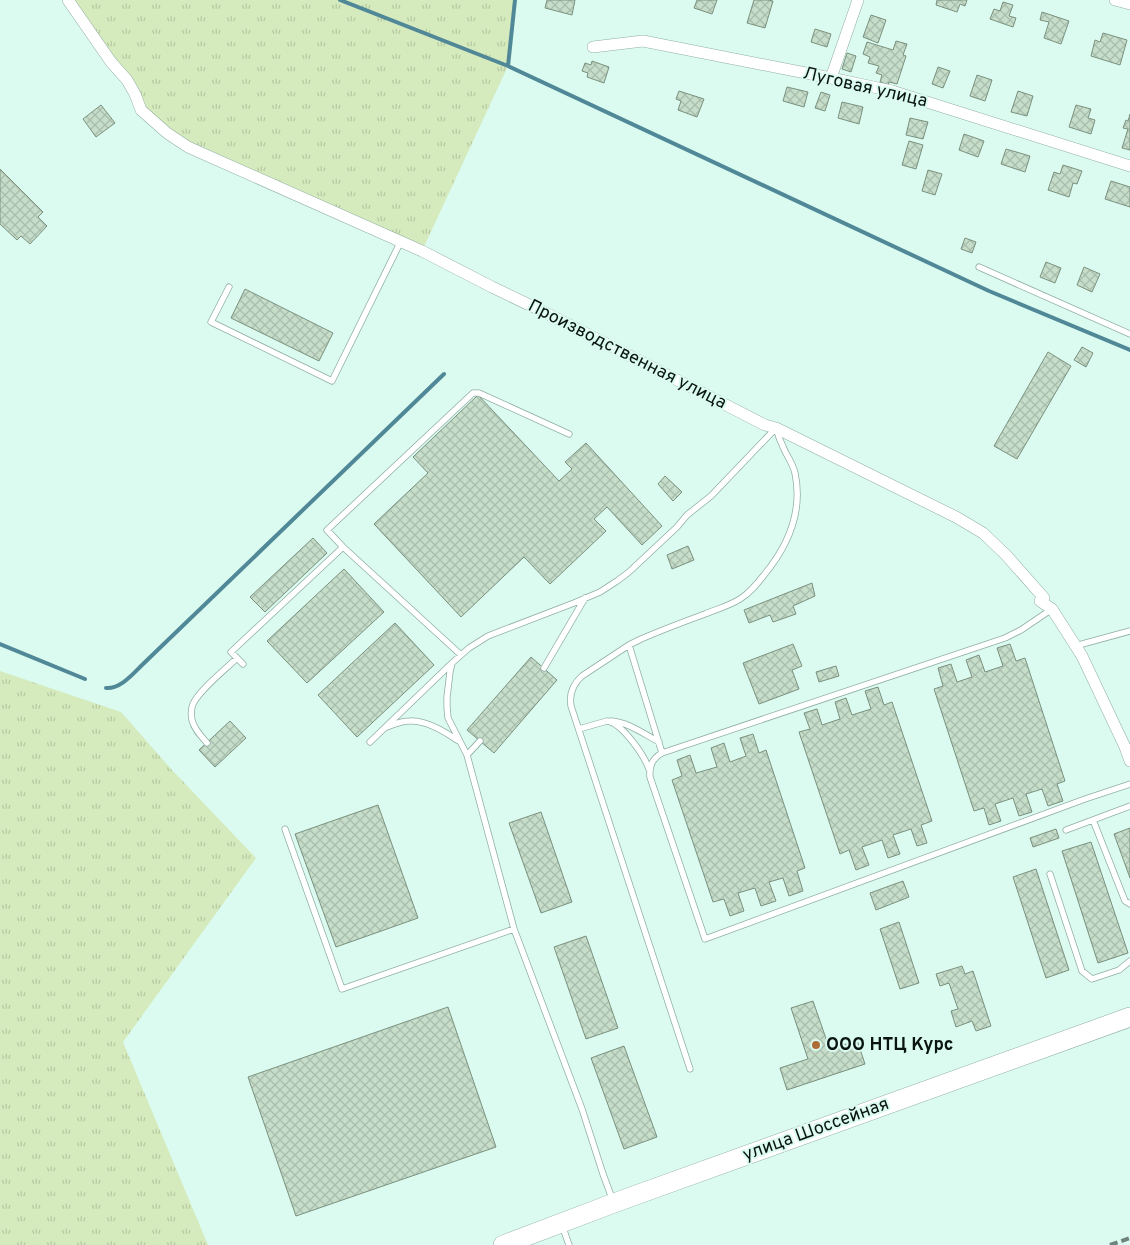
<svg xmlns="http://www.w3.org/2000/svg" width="1130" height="1245" font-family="Overpass,sans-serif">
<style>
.grass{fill:url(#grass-tufts)}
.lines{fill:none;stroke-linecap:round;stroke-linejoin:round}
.stream{stroke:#508898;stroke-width:4}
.building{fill:url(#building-cross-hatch);stroke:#7b917f}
.lane-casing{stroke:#90aea4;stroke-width:7}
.street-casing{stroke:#90aea4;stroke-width:12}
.primary-casing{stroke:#90aea4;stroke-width:20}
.lane{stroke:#fff;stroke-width:5.5}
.street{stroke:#fff;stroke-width:11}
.primary{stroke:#fff;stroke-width:19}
.rail{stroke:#6e837c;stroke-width:4;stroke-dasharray:8 4;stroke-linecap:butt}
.poi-dot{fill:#ad6d35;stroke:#dbfbf0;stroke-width:2}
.labels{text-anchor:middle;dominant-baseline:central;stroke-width:4;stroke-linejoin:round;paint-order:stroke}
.street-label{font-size:18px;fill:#0a1512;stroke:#dbfbf0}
.poi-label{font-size:18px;font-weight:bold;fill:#0a1512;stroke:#dbfbf0;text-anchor:start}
</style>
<defs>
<pattern id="grass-tufts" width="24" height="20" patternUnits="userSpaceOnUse" patternTransform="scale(1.25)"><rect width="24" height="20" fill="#d5ebbd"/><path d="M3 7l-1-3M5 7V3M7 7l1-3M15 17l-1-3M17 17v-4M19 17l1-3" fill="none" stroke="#b6c9a1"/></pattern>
<pattern id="building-cross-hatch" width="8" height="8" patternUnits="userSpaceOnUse" patternTransform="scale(1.25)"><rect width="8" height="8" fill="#c6ddca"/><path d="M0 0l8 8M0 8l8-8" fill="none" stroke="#a9bdac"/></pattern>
</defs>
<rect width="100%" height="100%" fill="#dbfbf0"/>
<path class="grass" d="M 68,0 L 515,0 L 508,66 L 422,251 L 159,127 Z
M 0,671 L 121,712 L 172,770 L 256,858 L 123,1042 L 208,1245 L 0,1245 Z"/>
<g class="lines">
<path class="stream" d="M 340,0 L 508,66 L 515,0
M 508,66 L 989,291 L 1130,350
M 0,644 L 85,679
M 106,688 C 120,689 132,675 141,666 L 444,374"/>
</g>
<path class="building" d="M 547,0 L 575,0 L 572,15 L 545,8 Z
M 697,0 L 717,0 L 712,14 L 694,8 Z
M 754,0 L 768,0 L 773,1 L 765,28 L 747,23 Z
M 937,0 L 967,0 L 965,6 L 960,4 L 957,12 L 936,5 Z
M 1003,2 L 1013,5 L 1009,16 L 1016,18 L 1013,27 L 990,19 L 994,9 L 1000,11 Z
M 1042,12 L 1069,21 L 1061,44 L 1044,38 L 1049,22 L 1040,20 Z
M 871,15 L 886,20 L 878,43 L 863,37 Z
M 815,29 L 831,34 L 827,47 L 811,42 Z
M 1103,33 L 1127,40 L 1120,65 L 1091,56 L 1095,40 L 1100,42 Z
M 896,41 L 907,44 L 903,55 L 906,56 L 897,84 L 889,82 L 888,85 L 880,82 L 882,75 L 876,73 L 879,66 L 868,63 L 870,57 L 863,54 L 867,42 L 893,50 Z
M 847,53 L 856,56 L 851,72 L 842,69 Z
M 592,61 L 609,67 L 604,83 L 587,77 L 588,73 L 582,71 L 585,63 L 591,65 Z
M 938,67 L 950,71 L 943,88 L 932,84 Z
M 977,75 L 992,80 L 985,101 L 970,96 Z
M 787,87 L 808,92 L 804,107 L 783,101 Z
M 679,91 L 704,99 L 697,117 L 678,110 L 681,101 L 676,99 Z
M 1018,91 L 1033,96 L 1027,116 L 1011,112 Z
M 821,92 L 830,95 L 825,111 L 815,108 Z
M 842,102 L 863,107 L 859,124 L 838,118 Z
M 101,105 L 115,123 L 96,137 L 83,119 Z
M 1076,105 L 1091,109 L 1088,118 L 1095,120 L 1091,134 L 1069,127 Z
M 1130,114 L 1130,150 L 1122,148 L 1128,129 L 1123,128 L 1126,120 L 1128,121 Z
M 910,118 L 928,122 L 923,139 L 906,135 Z
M 964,134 L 984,141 L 978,157 L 959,150 Z
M 909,141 L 923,145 L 916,169 L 902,165 Z
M 1006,149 L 1030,156 L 1025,172 L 1001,164 Z
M 1063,165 L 1082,171 L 1077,184 L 1073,183 L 1069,197 L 1048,190 L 1054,172 L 1060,174 Z
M 0,169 L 43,212 L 38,217 L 47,226 L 30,244 L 21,236 L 17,240 L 0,224 Z
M 928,170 L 942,174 L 935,195 L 922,191 Z
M 1111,181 L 1130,187 L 1130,207 L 1105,199 Z
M 965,238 L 976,242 L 972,253 L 961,249 Z
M 1046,262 L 1061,268 L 1055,283 L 1040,277 Z
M 1084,267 L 1100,274 L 1092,292 L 1077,285 Z
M 245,289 L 333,333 L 319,361 L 231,318 Z
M 1082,347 L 1093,353 L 1086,367 L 1074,360 Z
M 1048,352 L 1071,366 L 1017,459 L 994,446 Z
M 478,395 L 559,481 L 572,469 L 565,462 L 586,443 L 662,526 L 642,545 L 607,507 L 594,519 L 606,531 L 550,584 L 524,557 L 461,617 L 374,524 L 428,473 L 413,457 Z
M 665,476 L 682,492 L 673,501 L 658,484 Z
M 313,538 L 327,553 L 265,612 L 250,597 Z
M 688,546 L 694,560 L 672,569 L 667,555 Z
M 344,569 L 384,612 L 307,683 L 267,641 Z
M 812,583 L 815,596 L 793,606 L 796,614 L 773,622 L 770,615 L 749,623 L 744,610 Z
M 395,623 L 434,665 L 357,737 L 318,695 Z
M 793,644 L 802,666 L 792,670 L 799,689 L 759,704 L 743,663 Z
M 1010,644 L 1016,661 L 1025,658 L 1065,781 L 1057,784 L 1063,801 L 1048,806 L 1042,789 L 1026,794 L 1032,812 L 1019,816 L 1013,798 L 995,804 L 1001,821 L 989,825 L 984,808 L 974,811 L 934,689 L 943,686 L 938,668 L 951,664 L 957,682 L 972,677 L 966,660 L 979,655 L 985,672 L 1003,666 L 997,648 Z
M 531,657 L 557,680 L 494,753 L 467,730 Z
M 836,666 L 839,676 L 819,682 L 816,672 Z
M 878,687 L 884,705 L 892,702 L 932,821 L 921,825 L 927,843 L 917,846 L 911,829 L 893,835 L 900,854 L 888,858 L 882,840 L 862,847 L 869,865 L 856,870 L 849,850 L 840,854 L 799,732 L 810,729 L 804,713 L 817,709 L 822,725 L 840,719 L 835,702 L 846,698 L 852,715 L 871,709 L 865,691 Z
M 230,721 L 246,738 L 215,767 L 199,750 Z
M 753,734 L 759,753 L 766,750 L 805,868 L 797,871 L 803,891 L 789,896 L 783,878 L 769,882 L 776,901 L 761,906 L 755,888 L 738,893 L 744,911 L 730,916 L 724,899 L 713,902 L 672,780 L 682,776 L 677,760 L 690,755 L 696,773 L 717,767 L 711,748 L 724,743 L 730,762 L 746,756 L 740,738 Z
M 378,805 L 418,918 L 336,947 L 295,834 Z
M 541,812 L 572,902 L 541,913 L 509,823 Z
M 1130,828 L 1130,878 L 1114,834 Z
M 1056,829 L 1059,838 L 1033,847 L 1030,838 Z
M 1091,842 L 1128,953 L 1098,963 L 1062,851 Z
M 1036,869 L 1069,970 L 1046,978 L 1013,877 Z
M 903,881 L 909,897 L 876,910 L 870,893 Z
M 899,922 L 919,983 L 900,989 L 880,929 Z
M 586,936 L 618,1028 L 586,1039 L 554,947 Z
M 962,966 L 965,974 L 973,971 L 991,1026 L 976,1031 L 972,1021 L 956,1027 L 951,1011 L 958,1009 L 949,983 L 940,986 L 936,974 Z
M 813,1001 L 830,1050 L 857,1040 L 865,1064 L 787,1090 L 780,1068 L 808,1059 L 791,1008 Z
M 448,1007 L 496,1147 L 296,1216 L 248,1077 Z
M 624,1046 L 657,1137 L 624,1149 L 591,1058 Z"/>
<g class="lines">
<defs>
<path id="lane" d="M 979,267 L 1130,334
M 229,287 L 211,322 L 332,381 L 401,241
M 1052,609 L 1021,630 L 1005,638 L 662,753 C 652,759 649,766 650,777 L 705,939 L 1085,799 L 1130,784
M 629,645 L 662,753
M 1075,646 L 1130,631
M 461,655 L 343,547 L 327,530 L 473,393 L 479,393 L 569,434
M 243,664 L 231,652 L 343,547
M 544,668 L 585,598
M 611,721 C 628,722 644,734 659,742
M 387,727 C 394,724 402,721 410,721 C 426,720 444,731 457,740
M 579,729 L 607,721 C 622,723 644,755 649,769
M 370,742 L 451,664
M 207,743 C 201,736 194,729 192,720 C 191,715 191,709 193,704 C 200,689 225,670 237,658
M 467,755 L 480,741
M 1093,820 L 1125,901 L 1130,904
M 285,829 L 342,989 L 514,929
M 1066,830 L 1130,806
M 1050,874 L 1082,971 L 1092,979 L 1119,970 L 1130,961
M 613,1201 L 603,1174 L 582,1109 L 514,929 L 467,755 L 448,718 L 447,707 L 447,697 L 450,672 L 452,663 L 469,648 L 488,636 L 574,603 L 600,592 L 617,581 L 629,572 L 677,527 L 687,515 L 711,496 L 776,428 C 778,435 781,443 784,449 C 788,458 793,464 795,473 C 803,511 788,546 764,575 C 757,584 750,593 740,599 C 729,606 717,609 705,614 C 683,622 662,630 641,639 L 629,645 L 582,676 C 573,684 569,694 571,706 L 690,1069
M 562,1225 L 569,1245"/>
<path id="street" d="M 68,0 L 111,62 L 127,80 L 135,94 L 141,110 L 167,133 L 188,147 L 422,251 L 492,287 L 548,314 L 765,425 L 776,428 L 956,517 L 983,533 L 1006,555 L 1044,598 L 1040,601 L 1052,609 L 1082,656 L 1125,747 L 1130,761
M 1115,0 L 1130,4
M 593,47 L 643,41 L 831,78 L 892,91 L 1130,166
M 831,78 L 858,0"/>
<path id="primary" d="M 503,1245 L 614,1203 L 1130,1017"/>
</defs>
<use href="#lane" class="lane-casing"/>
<use href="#street" class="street-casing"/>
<use href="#primary" class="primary-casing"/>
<use href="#lane" class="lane"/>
<use href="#street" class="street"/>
<use href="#primary" class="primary"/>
<path class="rail" d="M 1110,1245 L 1130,1238"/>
</g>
<circle class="poi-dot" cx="816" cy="1045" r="5"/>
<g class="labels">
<g class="street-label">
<text transform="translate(865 88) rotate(13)">Луговая улица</text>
<text transform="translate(627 355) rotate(27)">Производственная улица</text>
<text transform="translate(816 1130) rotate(-20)">улица Шоссейная</text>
</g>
<g class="poi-label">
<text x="826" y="1045">ООО НТЦ Курс</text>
</g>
</g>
</svg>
